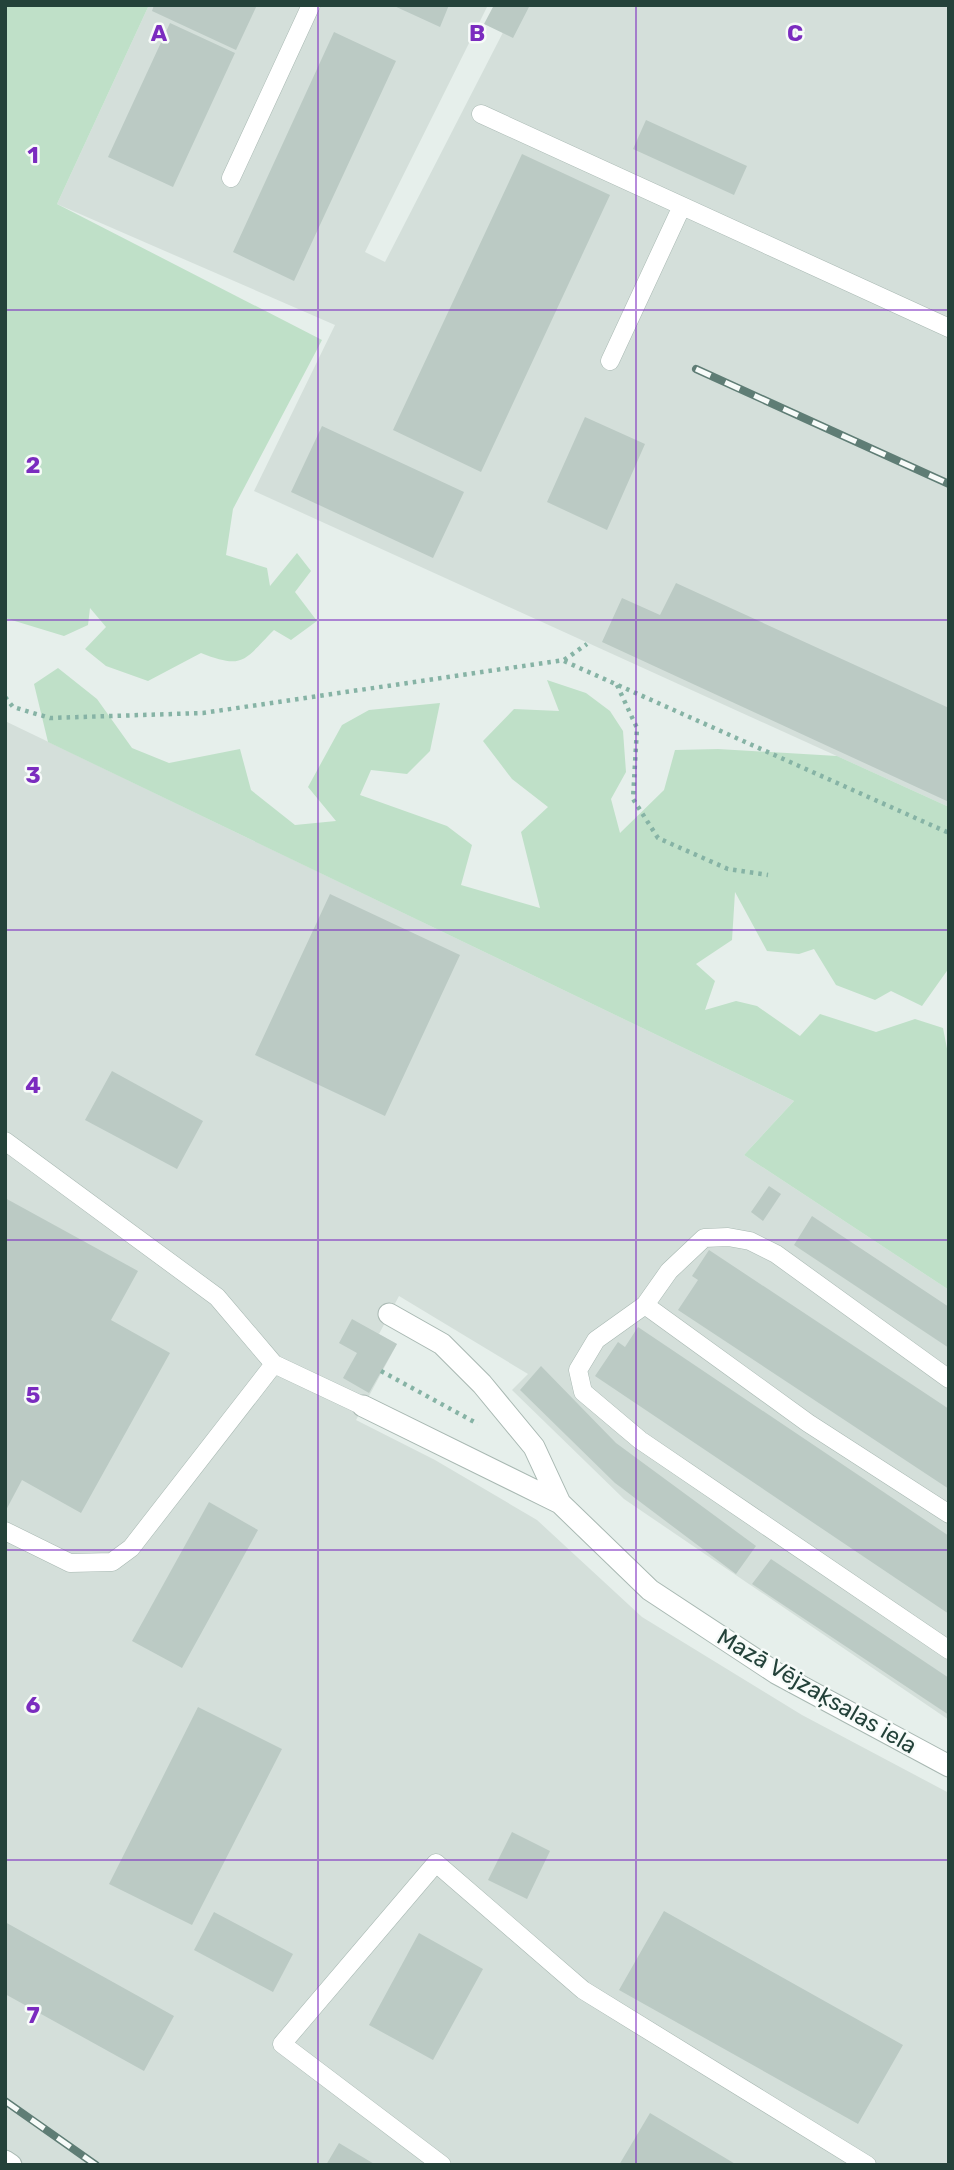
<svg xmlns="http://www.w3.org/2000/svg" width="954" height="2170" font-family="Rubik,sans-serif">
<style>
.built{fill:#d4dfda}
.green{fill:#bfe0c8}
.building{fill:#bbcac4}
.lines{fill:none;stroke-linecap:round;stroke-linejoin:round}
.lane-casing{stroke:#a8b8b2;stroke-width:19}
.street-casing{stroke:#a8b8b2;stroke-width:23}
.path{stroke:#86b3a5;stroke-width:4.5;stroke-dasharray:3.5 5;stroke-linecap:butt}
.lane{stroke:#fff;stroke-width:18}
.street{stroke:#fff;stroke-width:21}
.rail-casing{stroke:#5f7d75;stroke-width:8}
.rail{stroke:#f7fbf9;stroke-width:5;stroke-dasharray:16;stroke-linecap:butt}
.grid{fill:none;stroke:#7b2cbf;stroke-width:2;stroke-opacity:0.55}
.labels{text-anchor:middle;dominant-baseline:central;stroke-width:5;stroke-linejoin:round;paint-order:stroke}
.street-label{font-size:23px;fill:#24423a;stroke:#f7fbf9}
.grid-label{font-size:23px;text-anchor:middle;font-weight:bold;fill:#7b2cbf;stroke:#f7fbf9;stroke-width:5;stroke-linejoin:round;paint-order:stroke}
</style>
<rect width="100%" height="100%" fill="#e6efeb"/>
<path class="built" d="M 149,5 L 488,5 L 365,252 L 385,262 L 517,5 L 949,5 L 949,807 L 254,491 L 335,325 L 57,204 Z
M 5,721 L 794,1101 L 744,1155 L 949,1290 L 949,1720 L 624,1499 L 512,1390 L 528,1374 L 399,1296 L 379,1334 L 397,1344 L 356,1420 L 435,1460 L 537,1520 L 642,1617 L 802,1715 L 949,1793 L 949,2165 L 5,2165 Z"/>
<path class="green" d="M 5,5 L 149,5 L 57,204 L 322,340 L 233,509 L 226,555 L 267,568 L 270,586 L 297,553 L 311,571 L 295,592 L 317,621 L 291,640 L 274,630 C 244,660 244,670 201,653 L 148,681 L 106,666 L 85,649 L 106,627 L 90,608 L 88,625 L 64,636 L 5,618 Z
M 58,668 L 97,699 L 132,748 L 169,763 L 240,749 L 251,790 L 295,825 L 336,821 L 308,787 L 342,725 L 369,710 L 440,703 L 430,751 L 407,774 L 371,770 L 360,795 L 447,826 L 472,845 L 461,885 L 540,908 L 521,832 L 548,807 L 512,779 L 483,741 L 514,709 L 559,711 L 547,680 L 586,693 L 610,711 L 623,731 L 626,772 L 611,799 L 620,833 L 664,790 L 675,750 L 718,749 L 837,756 L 949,807 L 949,968 L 922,1006 L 891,991 L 875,1000 L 836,985 L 814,949 L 799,954 L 767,951 L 735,892 L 732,940 L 696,964 L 715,981 L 705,1010 L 736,1001 L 757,1006 L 800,1036 L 820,1014 L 876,1032 L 915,1019 L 943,1028 L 949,1059 L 949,1290 L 744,1155 L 794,1101 L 48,742 L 34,684 Z"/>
<path class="building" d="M 154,5 L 257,5 L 236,50 L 152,11 Z
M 392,5 L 449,5 L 440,27 Z
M 494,5 L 530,5 L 513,38 L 484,24 Z
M 170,23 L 235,53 L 173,187 L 108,157 Z
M 334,32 L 396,61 L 294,281 L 233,252 Z
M 646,120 L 747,166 L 734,195 L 633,149 Z
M 522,154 L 610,195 L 481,472 L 393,430 Z
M 585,417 L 645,444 L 607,530 L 547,502 Z
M 322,426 L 464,492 L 433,558 L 291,492 Z
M 676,583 L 949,708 L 949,802 L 602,642 L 622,598 L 660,615 Z
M 330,894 L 460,955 L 385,1116 L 255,1055 Z
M 112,1071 L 203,1121 L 177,1169 L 85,1120 Z
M 769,1186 L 781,1194 L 763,1221 L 751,1212 Z
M 5,1198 L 138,1271 L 111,1320 L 170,1353 L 81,1513 L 22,1480 L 5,1512 Z
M 812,1216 L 949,1307 L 949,1348 L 794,1245 Z
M 709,1250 L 949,1409 L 949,1489 L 678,1310 L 698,1280 L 692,1276 Z
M 352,1319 L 397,1344 L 369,1393 L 343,1378 L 357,1353 L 339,1343 Z
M 638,1327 L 949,1536 L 949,1614 L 595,1376 L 618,1342 L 625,1347 Z
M 541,1366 L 616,1443 L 756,1546 L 736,1574 L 615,1483 L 520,1390 Z
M 209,1502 L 258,1530 L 182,1668 L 132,1641 Z
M 771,1559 L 949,1678 L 949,1715 L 752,1584 Z
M 198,1707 L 282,1749 L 192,1925 L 109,1884 Z
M 512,1832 L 550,1851 L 527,1899 L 488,1880 Z
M 664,1911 L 903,2045 L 858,2124 L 619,1990 Z
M 214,1912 L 293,1954 L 273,1992 L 194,1950 Z
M 5,1922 L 174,2016 L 144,2071 L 5,1994 Z
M 419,1933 L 483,1969 L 433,2060 L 369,2025 Z
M 650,2113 L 737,2165 L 619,2165 Z
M 339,2143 L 376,2165 L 326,2165 Z"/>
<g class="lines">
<defs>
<path id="lane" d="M 481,114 L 949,328
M 231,178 L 311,5
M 610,361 L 682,206
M 5,1141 L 217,1297 L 274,1364 L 363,1406
M 645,1305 L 808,1423 L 949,1514
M 949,1379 L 776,1254 L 750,1241 L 728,1237 L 704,1238 L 669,1271 L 645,1305 L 596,1340 L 578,1370 L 583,1392 L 640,1440 L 949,1650
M 5,1531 L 70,1563 L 112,1562 L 131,1548 L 274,1364
M 442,2165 L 282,2044 L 436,1863 L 583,1990 L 867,2165"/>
<path id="street" d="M 389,1314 L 442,1344 L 482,1384 L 534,1447 L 560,1503
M 363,1406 L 560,1503 L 650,1590 L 776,1673 L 949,1766
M 5,2161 L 11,2165"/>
</defs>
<use href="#lane" class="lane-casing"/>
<use href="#street" class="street-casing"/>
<path class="path" d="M 564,661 L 949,833
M 617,685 L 637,728 L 633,799 L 658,838 L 728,869 L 768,875
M 5,697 L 13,707 L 50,718 L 203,713 L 564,660 L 587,644
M 381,1371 L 478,1424"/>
<use href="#lane" class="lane"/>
<use href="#street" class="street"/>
<defs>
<path id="rail" d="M 696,369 L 949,484
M 5,2101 L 96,2165"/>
</defs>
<use href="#rail" class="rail-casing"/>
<use href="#rail" class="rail"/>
</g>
<path class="grid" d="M 318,5 L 318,2165M 636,5 L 636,2165M 5,310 L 949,310M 5,620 L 949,620M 5,930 L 949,930M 5,1240 L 949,1240M 5,1550 L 949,1550M 5,1860 L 949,1860"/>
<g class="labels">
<g class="street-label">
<text transform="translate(817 1691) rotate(30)">Mazā Vējzaķsalas iela</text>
</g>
</g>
<g class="grid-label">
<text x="159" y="41">A</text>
<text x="477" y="41">B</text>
<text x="795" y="41">C</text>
<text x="33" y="163">1</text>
<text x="33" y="473">2</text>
<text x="33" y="783">3</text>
<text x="33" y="1093">4</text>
<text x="33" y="1403">5</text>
<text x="33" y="1713">6</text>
<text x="33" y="2023">7</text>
</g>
<rect width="954" height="2170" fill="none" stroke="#24423a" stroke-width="14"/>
</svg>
